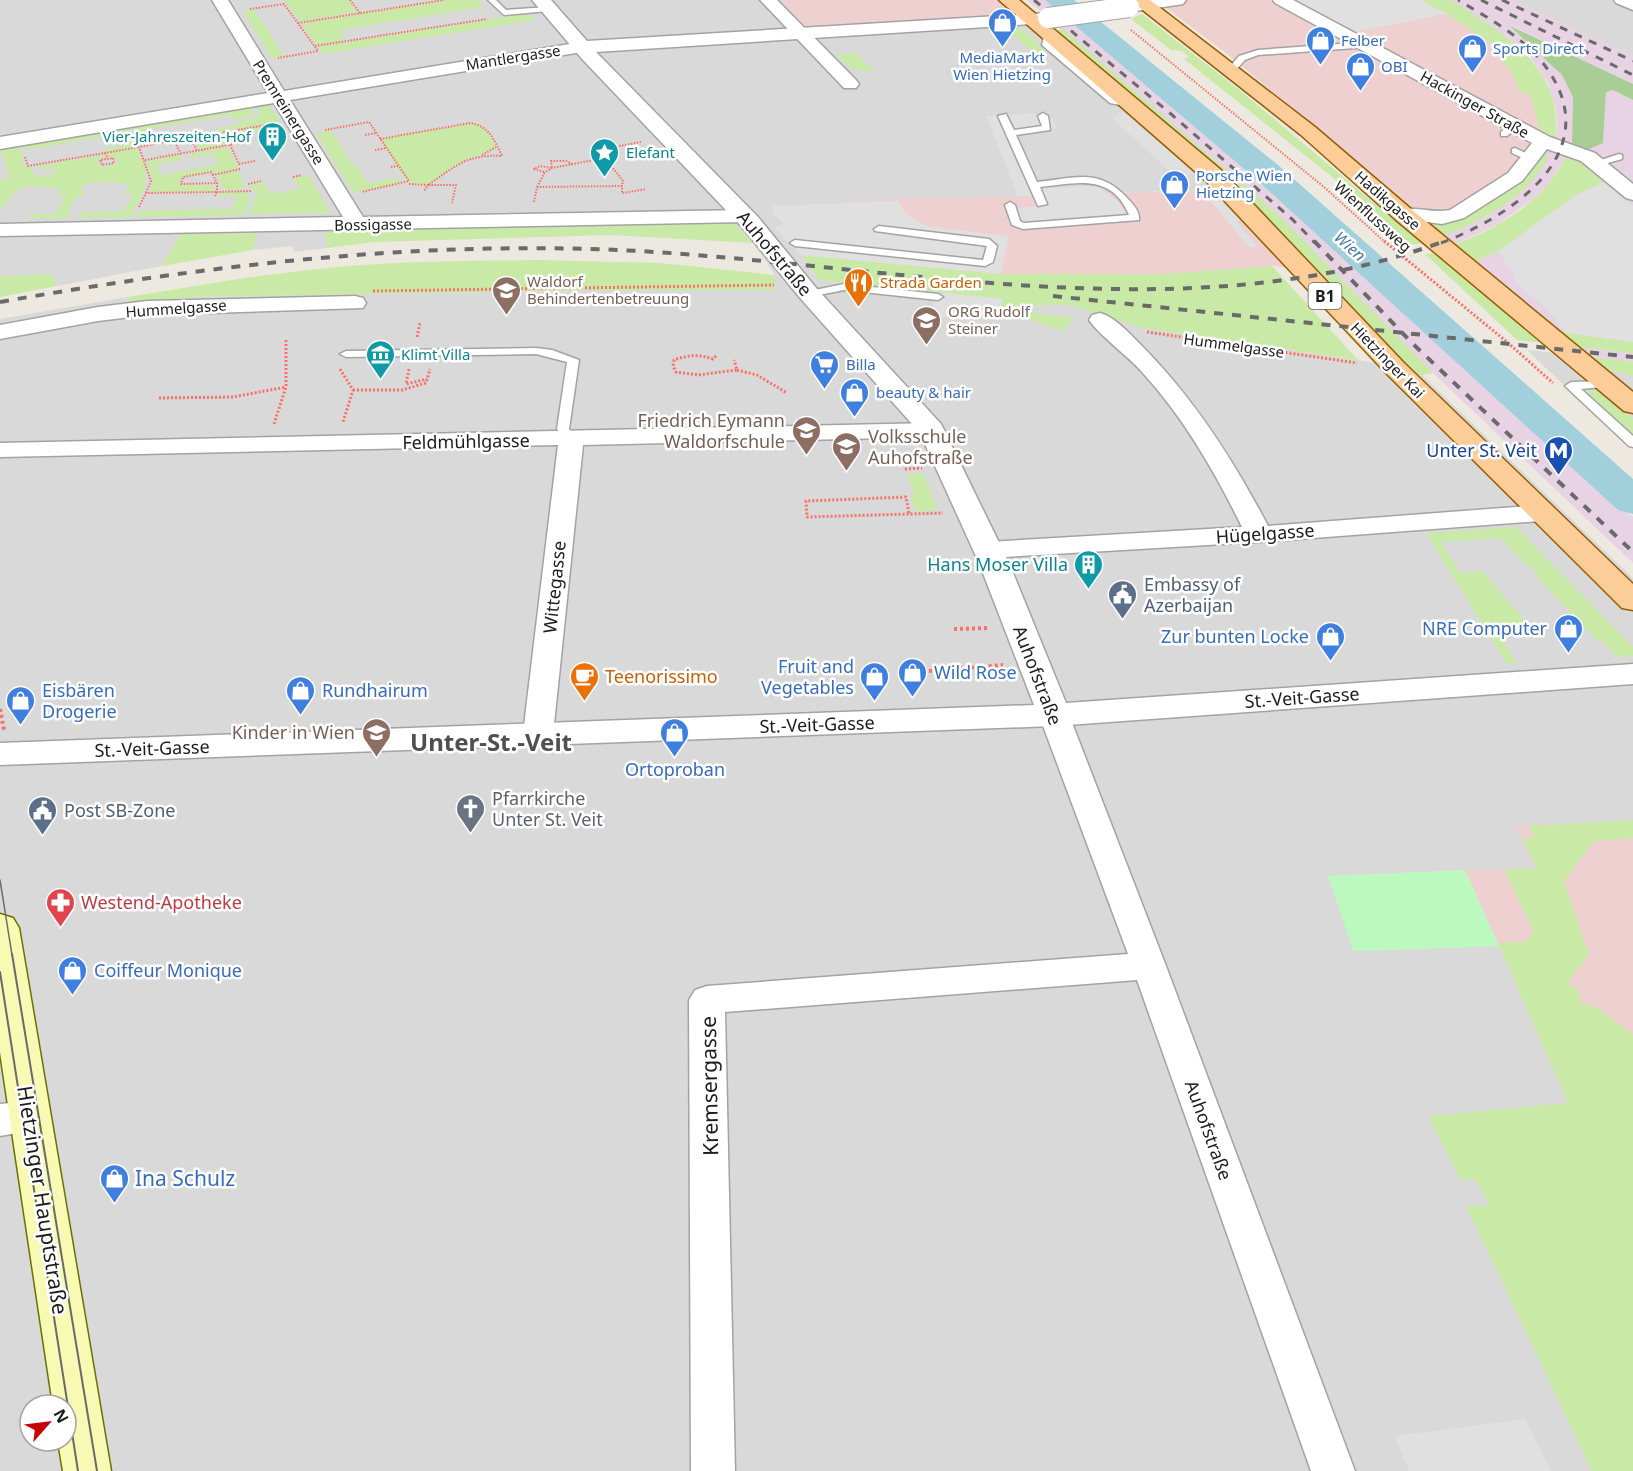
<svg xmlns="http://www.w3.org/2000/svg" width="1633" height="1471" font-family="'Noto Sans',sans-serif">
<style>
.residential{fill:#dad9d9;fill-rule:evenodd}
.commercial{fill:#efd0d0}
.industrial{fill:#e7d3e3}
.grass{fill:#c9e9a6}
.forest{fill:#a8cd95}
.park{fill:#bcf9bf}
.parking{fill:#e0e0e0}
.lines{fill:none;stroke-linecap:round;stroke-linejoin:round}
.river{fill:#a1d0dc;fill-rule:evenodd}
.service-casing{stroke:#a3a3a3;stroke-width:3}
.minor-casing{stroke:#a3a3a3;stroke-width:3}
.tertiary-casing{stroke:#a3a3a3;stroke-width:3}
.secondary-casing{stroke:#697104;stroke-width:3}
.primary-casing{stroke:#935e00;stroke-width:3}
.path-far2{stroke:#fa7066;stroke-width:2;stroke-dasharray:1.5 1.5;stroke-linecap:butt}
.path-far1{stroke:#fa7066;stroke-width:3;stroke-dasharray:2 2;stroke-linecap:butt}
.path{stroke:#fa7066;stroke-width:4;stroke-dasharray:3 3;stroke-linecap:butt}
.service{fill:#fff;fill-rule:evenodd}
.minor{fill:#fff;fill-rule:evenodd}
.tertiary{fill:#fff;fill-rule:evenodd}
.secondary{fill:#f8f9b3;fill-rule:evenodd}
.primary{fill:#fccd98;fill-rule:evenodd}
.tram-far1{stroke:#6a6a6a;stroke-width:1.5}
.tram{stroke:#6a6a6a;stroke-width:2}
.rail-far1{stroke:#6a6a6a;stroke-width:3;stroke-dasharray:8 8;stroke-linecap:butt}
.rail{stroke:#6a6a6a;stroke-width:4;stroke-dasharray:9 9;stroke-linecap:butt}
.tertiary-bridge-casing{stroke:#a3a3a3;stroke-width:22;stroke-linecap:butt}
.tertiary-bridge{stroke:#fff;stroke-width:20}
.labels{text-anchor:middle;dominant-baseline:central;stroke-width:5;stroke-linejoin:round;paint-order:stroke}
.far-shop-label{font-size:15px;fill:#366cbe;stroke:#fff;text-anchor:start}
.far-street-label{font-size:15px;fill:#1c1c1c;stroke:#fff}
.far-culture-label{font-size:15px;fill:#0d838f;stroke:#fff;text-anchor:start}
.far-education-label{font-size:15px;fill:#785e54;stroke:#fff;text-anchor:start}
.far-food-label{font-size:15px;fill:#c56008;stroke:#fff;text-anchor:start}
.far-water-label{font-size:16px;font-style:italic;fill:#4678a3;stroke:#fff}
.shield{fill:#fff;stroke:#606060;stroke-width:1.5}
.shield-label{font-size:16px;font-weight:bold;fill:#1c1c1c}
.street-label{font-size:18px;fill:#1c1c1c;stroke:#fff}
.education-label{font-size:18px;fill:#785e54;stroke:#fff;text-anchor:end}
.transit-label{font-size:18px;fill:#164399;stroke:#fff;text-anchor:end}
.culture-label{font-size:18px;fill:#0d838f;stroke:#fff;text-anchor:end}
.service-label{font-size:18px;fill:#4e5e75;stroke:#fff;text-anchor:start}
.shop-label{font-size:18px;fill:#366cbe;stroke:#fff;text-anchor:start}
.food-label{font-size:18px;fill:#c56008;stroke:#fff;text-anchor:start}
.worship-label{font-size:18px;fill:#5b616d;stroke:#fff;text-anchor:start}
.health-label{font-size:18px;fill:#be3a42;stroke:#fff;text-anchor:start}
.near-street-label{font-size:21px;fill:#1c1c1c;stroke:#fff}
.near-shop-label{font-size:21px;fill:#366cbe;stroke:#fff;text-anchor:start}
.district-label{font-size:24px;font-weight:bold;fill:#4f4f4f;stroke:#fff}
</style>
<rect width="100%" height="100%" fill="#ede9e1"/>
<path class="residential" d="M 0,0 L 776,0 L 1040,16 L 1205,154 L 1241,189 L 913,199 L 780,219 L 784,224 L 775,228 L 801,255 L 819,280 L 1003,299 L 1029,306 L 1067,304 L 1143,328 L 1410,368 L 1417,376 L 1422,375 L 1633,578 L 1633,821 L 1517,826 L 1537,869 L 1329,876 L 1354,951 L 1499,946 L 1568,1103 L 1633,1471 L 0,1471 L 0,319 L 128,297 L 131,304 L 193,297 L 589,290 L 775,290 L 775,275 L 753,243 L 731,221 L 326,232 L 327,248 L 294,252 L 292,246 L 253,250 L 255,233 L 182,234 L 162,266 L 57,286 L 52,274 L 0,276 ZM 30,1405 L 66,1405 L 66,1441 L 30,1441 Z
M 1512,0 L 1633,0 L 1633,56 Z
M 1527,350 L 1593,357 L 1608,369 L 1633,376 L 1633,419 L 1600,390 L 1572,393 Z"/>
<path class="commercial" d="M 776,0 L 1023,0 L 1040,16 L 805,29 Z
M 1156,0 L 1420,0 L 1447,14 L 1504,51 L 1530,94 L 1539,129 L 1555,138 L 1548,158 L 1546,154 L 1462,217 L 1432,225 L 1231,57 Z
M 1241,189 L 1291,245 L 1308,269 L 1272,266 L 1164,274 L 1001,274 L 801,255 L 775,228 L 783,224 L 772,213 L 773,206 L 913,199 Z
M 1633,821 L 1633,1102 L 1568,1103 L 1465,870 L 1536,869 L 1516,826 Z"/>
<path class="industrial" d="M 1027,0 L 1048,0 L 1241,160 L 1633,517 L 1633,563 L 1433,373 L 1282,218 Z
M 1448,0 L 1512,0 L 1633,56 L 1633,84 L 1513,27 L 1562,75 L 1573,97 L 1572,145 L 1603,143 L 1606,92 L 1613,90 L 1633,100 L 1633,342 L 1561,332 L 1476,261 L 1498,251 L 1578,194 L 1604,181 L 1579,161 L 1565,158 L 1549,184 L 1532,200 L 1498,224 L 1456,244 L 1445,235 L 1489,215 L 1525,187 L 1544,165 L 1555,138 L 1557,126 L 1556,110 L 1548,83 L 1531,58 L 1507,37 Z
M 1579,347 L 1633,353 L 1633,362 L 1593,357 Z"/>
<path class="grass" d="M 284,0 L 348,0 L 357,12 L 300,21 Z
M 451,0 L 478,0 L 484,7 L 341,30 L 344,40 L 316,45 L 301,23 Z
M 1420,0 C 1429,0 1440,0 1448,0 C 1460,3 1474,15 1485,22 C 1526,49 1563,83 1555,138 L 1539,129 L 1530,94 L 1520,93 L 1511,71 L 1496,53 L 1503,51 L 1447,14 Z
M 253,9 L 254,10 L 284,56 L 272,58 L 243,11 Z
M 528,13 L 535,20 L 323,54 L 318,47 Z
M 1142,14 L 1243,93 L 1422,243 L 1411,245 L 1336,180 L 1184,59 L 1189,57 L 1182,51 L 1171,50 L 1131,19 Z
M 1019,28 L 1032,37 L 1045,52 L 1034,54 L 1006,29 Z
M 1063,29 L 1282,218 L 1433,373 L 1417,376 L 1410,368 L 1406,367 L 1271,221 L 1205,154 L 1057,30 Z
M 855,53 L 874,71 C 856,72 848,68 836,55 Z
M 269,104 L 280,121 L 218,132 L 216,129 L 237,125 L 237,123 L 257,118 L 261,111 L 257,106 Z
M 252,107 L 253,115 L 235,121 L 231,115 L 144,130 L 149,141 L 170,137 L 171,139 L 142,145 L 132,127 L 128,127 L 136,146 L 104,152 L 103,148 L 123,145 L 119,134 L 25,150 L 23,145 L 19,146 L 25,167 L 31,167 L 35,177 L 56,173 L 53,167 L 39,170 L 38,166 L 103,155 L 105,158 L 97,160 L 100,167 L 118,164 L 115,157 L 109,158 L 108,153 L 137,148 C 153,182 147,185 130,217 L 78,218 L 81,213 L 124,211 L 133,195 L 125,193 L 130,184 L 118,184 L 119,181 L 84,184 L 81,192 L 85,192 L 83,196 L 77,196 L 68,212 L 72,213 L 68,218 L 26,219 L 34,214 L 55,214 L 66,195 L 58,195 L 60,188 C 27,189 23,177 0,211 L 0,180 L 10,178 L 0,147 Z
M 280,123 L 286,134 L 273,136 L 268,129 L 241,134 L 244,141 L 233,143 L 227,132 Z
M 475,123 C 489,127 490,136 497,147 L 453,166 L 428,185 L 408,183 L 380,139 Z
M 331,130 L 351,163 L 356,165 L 368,183 L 397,178 L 401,183 L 353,192 L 316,133 Z
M 223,133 L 227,144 L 199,149 L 194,138 Z
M 228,147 L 238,167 L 236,169 L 214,174 L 212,171 L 181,177 L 178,185 L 214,185 L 215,191 L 149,192 L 153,180 L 146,161 L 180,155 L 182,160 L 156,164 L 161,175 L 218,165 L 213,155 L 191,158 L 188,154 Z
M 1541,153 L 1546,154 L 1548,158 C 1529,196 1483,221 1445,235 L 1432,225 L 1462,217 Z
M 1565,158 L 1579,161 L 1604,182 L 1578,194 L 1498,251 L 1476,261 L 1456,244 C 1499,228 1545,200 1565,158 Z
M 238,171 L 245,186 L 238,190 L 220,190 L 222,187 L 217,175 Z
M 308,175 L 331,213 L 249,214 L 257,196 L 250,184 L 263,182 L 270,194 L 300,189 L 294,178 Z
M 244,192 L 251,197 L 244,215 L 135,217 L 139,211 L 232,209 L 238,196 L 218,196 L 219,193 Z
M 731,221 L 753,243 L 611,235 L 375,242 L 327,248 L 325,232 Z
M 256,233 L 253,250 L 162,266 L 181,234 Z
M 1435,253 L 1544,343 L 1517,340 L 1425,254 Z
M 801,255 L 1001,274 L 1164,274 L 1272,266 L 1358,360 L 1142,328 L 1067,304 L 1029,306 L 1035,313 L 1075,318 L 1063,331 L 999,310 L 1002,299 L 819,280 Z
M 539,260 L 660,263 L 775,275 L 775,290 L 589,290 L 193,297 L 131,304 L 128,297 C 194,286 261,274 328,268 C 398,261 468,261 539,260 Z
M 52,274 L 57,286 L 0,297 L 0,276 Z
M 1561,332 L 1633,342 L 1633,353 L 1579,347 Z
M 1593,357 L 1633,362 L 1633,376 L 1608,369 Z
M 1600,390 L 1633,419 L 1633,435 L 1584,391 Z
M 923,473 L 938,510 L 916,511 L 910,495 L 915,495 L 907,475 Z
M 1516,527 L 1633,647 L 1633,656 L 1617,657 L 1601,640 L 1597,640 L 1535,575 L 1537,574 L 1530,566 L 1527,566 L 1500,538 L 1441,542 L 1460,573 L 1482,571 L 1532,628 L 1496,630 L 1517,663 L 1507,664 L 1426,533 Z
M 1633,820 L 1633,838 L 1594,841 L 1564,881 L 1589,955 L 1567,983 L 1579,990 L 1580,1002 L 1598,1008 L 1633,1035 L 1633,1471 L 1592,1471 L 1466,1206 L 1489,1206 L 1476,1180 L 1460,1179 L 1428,1116 L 1568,1103 L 1498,943 L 1527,941 L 1533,930 L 1504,869 L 1537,869 L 1522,838 L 1535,838 L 1529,826 Z"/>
<path class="forest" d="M 1510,26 L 1633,84 L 1633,100 L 1613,90 L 1606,92 L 1603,143 L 1587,150 L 1572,145 L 1573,97 L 1562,75 Z"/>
<path class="park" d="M 1465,870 L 1499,946 L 1354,951 L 1328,876 Z"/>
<path class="parking" d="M 1294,0 L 1420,0 L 1447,14 L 1355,32 Z
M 1126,108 L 1196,170 L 1179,180 L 1112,118 Z
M 1048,113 L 1058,128 L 1010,136 L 1035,196 L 1018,196 L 986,116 Z
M 1604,182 L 1633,207 L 1633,342 L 1566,333 L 1549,311 L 1516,283 L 1514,275 L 1498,251 L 1578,194 Z
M 1097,186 L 1118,202 L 1129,217 L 1020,221 L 1015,208 L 1043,206 L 1042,188 Z
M 1206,196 L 1219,196 L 1240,220 L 1236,221 L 1258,248 L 1248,246 Z
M 898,201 L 905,213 L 928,227 L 1009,236 L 1001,274 L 801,255 L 775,228 L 783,224 L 772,213 L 773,206 Z
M 943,293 L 1003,299 L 997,317 L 931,317 L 929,312 L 933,312 L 934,301 Z
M 1525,1419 L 1551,1471 L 1409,1471 L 1395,1436 Z"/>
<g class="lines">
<path class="river" d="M 1045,0 L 1074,0 L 1278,165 L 1633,479 L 1633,514 L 1618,510 L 1256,179 Z"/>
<defs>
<path id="service" d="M 488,0 L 496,0 L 506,10 L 548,7 L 552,9 L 548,11 L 504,15 Z
M 1045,31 L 1052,33 L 1049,42 L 1116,99 L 1139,105 L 1139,109 L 1110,103 L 1042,45 Z
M 1366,42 L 1369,43 L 1369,47 L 1258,55 L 1245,60 L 1234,72 L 1227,70 L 1239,56 L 1258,50 Z
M 1043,113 L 1048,116 L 1050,130 L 1016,135 L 1037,182 C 1076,178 1100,167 1129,200 C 1135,206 1140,213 1139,220 L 1023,229 L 1012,225 L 1005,205 L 1010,202 L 1015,205 L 1020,221 L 1024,223 L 1129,215 C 1112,173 1076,183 1040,187 L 1047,204 L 1038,206 L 998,116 L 1006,114 L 1014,130 L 1042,126 L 1038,116 Z
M 1511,124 L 1519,126 L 1507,136 L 1501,136 L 1501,132 Z
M 1515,148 L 1532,156 L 1534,158 L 1529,161 L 1512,153 L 1512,149 Z
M 1619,154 L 1622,155 L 1622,159 L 1597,166 L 1592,163 Z
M 879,226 L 989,239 L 997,246 L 993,262 L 985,266 L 795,246 L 790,243 L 795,240 L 983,260 L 987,246 L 875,231 L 874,229 Z
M 844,284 L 938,294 L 943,297 L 938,300 L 844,290 L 809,297 L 804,294 L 805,292 Z
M 536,348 L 552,350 L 579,360 L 569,429 L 577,439 L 575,442 L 567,442 L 557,429 L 567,362 L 536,354 L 346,357 L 340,354 L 346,351 Z
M 1608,381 L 1612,382 L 1612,386 L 1581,389 L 1633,436 L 1633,447 L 1629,446 L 1565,386 L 1571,382 Z"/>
<path id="minor" d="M 212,0 L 228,0 L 284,91 L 582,42 L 588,43 L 590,47 L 588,51 L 582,52 L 290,100 L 363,217 L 745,210 L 752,212 L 755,216 L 752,220 L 745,222 L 0,236 L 0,224 L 343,217 L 274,103 L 0,149 L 0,137 L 268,93 Z
M 760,0 L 777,0 L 856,80 L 859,84 L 856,88 L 844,88 Z
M 1273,0 L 1293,0 L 1550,137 L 1595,153 L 1633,184 L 1633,200 L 1626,198 L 1581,161 L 1547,149 L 1522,181 L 1464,218 L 1442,224 L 1396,218 L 1393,214 L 1396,210 C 1414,205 1432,214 1450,210 L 1508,173 L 1532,143 L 1275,3 Z
M 1614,0 L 1633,0 L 1633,10 L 1616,3 Z
M 355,296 L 363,298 L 366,303 L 363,308 L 147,315 L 98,321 L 0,339 L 0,325 L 98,307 L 147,301 Z
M 1100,313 C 1115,317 1129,333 1140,344 C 1193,397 1233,459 1268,526 L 1541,505 L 1550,508 L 1554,513 L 1550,518 L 1541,521 L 1259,542 L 988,558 L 979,556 L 975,550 L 979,544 L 988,542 L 1242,527 C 1215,472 1184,418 1142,372 C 1126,354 1102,338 1089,320 L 1092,315 Z
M 932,423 L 941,425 L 944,430 L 941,435 L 932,437 L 583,445 L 553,734 L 549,741 L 538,744 L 527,741 L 523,734 L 558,445 L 0,457 L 0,443 Z
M 1054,705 L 1064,708 L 1069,715 L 1166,966 L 1355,1471 L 1311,1471 L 1137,980 L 725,1012 L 735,1471 L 691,1471 L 689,1000 L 695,990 L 707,986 L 1128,954 L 1039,715 L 1044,708 Z
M 29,1101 L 42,1105 L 48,1116 L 42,1127 L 29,1131 L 0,1136 L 0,1104 Z"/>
<path id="tertiary" d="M 532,0 L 551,0 L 587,41 L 1048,13 L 1054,14 L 1057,18 L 1054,22 L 1048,23 L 596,52 L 758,217 L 817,289 L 941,424 L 1009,563 L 1066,703 L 1633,664 L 1633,684 L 1054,726 L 0,765 L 0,743 L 1034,705 L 979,563 L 920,433 L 801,299 L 742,227 L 583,60 Z
M 1141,0 L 1186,0 L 1183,4 L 1177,5 L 1129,12 L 1123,11 L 1120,7 L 1123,3 Z"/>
<path id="secondary" d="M 0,914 L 13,918 L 19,928 L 111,1471 L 63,1471 L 58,1441 L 66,1441 L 66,1405 L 53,1405 L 0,1052 Z"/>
<path id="primary" d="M 999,0 L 1019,0 L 1221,170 L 1404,363 L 1633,584 L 1633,610 L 1622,608 L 1386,373 L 1205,180 Z
M 1130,0 L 1150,0 L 1315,127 L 1411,209 L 1633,392 L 1633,413 L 1624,411 L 1395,219 L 1301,135 Z"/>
</defs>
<use href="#service" class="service-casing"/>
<use href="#minor" class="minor-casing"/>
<use href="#tertiary" class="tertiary-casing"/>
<use href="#secondary" class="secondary-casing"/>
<use href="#primary" class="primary-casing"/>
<path class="path-far2" d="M 350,0 L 360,13
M 250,9 L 284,4 L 318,51 L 278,58
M 298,23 L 444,0
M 1131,30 L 1324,187 L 1386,243
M 315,46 L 487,19
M 325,130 L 369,122 L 409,181 L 361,192
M 365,135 L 376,133
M 172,137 L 181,154
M 191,138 L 197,151
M 380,139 L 470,123 C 489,126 494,139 502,156 C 466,154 456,166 428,185 L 456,185 L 452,203
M 375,150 L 386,148
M 105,153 L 108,159
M 482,155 L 496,147
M 616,156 L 605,158 L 623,181 L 622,186
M 25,157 L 28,166 L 139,147 L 136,139
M 113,158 L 114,163 L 102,165 L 100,160 Z
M 145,160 L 245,142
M 255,161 L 239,164 L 224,132 L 273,124
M 391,167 L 398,166
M 240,169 L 213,175 L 217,183 L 217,192 L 251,191
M 544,172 L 534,169 L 540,166 L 552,168 L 551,161 L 566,161 L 572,164
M 213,175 L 211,172 L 183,177 L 181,184 L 217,183
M 293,177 L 302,175
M 248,184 L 261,181
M 409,184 L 428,185 L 424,191
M 537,187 L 545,172 L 552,168 L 605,158 L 598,150 L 641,142
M 146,193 L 151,181 L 139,147 L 216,133
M 534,202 L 537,187 L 622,186 L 622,193 L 646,189
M 139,207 L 146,193 L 217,192 L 215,196"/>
<path class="path-far1" d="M 1384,241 L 1507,342 L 1553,383
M 373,291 L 774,285
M 1147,332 L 1357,363
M 417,337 L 420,323
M 716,356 L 713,359 C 699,354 688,355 674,360 L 673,366 L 676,372 L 698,375 L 737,370 L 734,360
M 340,369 L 353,390 L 343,422
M 409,369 L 406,384 L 427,379
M 737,370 L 757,375 L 787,393
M 353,390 L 402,390 L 426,383 L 430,369
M 159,398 L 233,397 L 286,387
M 274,424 L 286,387 L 286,339
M 905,469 L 922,468
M 909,513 L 906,497 L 806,501 L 807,517 L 943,513"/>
<path class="path" d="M 954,629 L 989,628
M 929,671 L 1003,665
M 0,709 L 4,730"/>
<use href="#service" class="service"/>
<use href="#minor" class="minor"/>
<use href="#tertiary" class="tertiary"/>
<use href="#secondary" class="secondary"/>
<use href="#primary" class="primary"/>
<path class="tram-far1" d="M 0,880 L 12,955"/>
<path class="tram" d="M 12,954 L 97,1471
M 0,972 L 78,1471"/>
<path class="rail-far1" d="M 1034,0 L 1171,114 L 1293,220 L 1315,243
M 1481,0 L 1633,75
M 1502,0 L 1633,61
M 1441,243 C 1510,217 1606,154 1548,70 C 1527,39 1490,19 1458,0"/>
<path class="rail" d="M 1314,241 L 1413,344 L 1633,552
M 1053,296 L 1633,357
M 0,302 C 204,266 411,241 618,250 C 887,262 1184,337 1445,241"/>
<defs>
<path id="tertiary-bridge" d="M 1048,18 L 1129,7"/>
</defs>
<use href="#tertiary-bridge" class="tertiary-bridge-casing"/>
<use href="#tertiary-bridge" class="tertiary-bridge"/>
</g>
<defs>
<symbol id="shop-pin" viewBox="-11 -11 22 30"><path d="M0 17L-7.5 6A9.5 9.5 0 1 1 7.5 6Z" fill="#3f7fe0" stroke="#fff"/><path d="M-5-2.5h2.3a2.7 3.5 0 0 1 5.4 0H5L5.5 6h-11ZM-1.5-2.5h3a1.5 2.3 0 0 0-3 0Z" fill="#fff"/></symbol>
<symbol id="building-pin" viewBox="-11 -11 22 30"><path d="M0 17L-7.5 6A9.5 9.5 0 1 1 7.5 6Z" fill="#0f9aa8" stroke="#fff"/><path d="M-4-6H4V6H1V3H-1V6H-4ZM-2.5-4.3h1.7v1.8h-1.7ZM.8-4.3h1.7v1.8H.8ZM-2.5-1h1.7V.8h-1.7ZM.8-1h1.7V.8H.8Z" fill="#fff"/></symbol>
<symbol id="sight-pin" viewBox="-11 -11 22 30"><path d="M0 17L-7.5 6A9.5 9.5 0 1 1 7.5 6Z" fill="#0f9aa8" stroke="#fff"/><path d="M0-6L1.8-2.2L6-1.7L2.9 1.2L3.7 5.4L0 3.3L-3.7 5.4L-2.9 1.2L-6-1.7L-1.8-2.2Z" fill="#fff"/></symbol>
<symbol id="restaurant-pin" viewBox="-11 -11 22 30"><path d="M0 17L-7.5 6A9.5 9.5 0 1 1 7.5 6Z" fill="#e8710a" stroke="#fff"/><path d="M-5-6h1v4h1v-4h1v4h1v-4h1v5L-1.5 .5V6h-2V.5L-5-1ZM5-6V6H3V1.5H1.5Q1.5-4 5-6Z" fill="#fff"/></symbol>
<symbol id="school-pin" viewBox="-11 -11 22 30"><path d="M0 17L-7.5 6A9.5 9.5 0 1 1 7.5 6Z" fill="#8d6e63" stroke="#fff"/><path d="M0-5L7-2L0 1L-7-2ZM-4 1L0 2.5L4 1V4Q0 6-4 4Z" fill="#fff"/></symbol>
<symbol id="museum-pin" viewBox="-11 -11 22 30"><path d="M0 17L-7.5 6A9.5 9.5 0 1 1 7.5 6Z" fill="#0f9aa8" stroke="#fff"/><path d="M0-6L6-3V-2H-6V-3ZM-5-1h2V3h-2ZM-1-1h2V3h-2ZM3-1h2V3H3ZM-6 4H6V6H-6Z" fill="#fff"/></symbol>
<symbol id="supermarket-pin" viewBox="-11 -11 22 30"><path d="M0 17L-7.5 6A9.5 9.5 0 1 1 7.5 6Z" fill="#3f7fe0" stroke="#fff"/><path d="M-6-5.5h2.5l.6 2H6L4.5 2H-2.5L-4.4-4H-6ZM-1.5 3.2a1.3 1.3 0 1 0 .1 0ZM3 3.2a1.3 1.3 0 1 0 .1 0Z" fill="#fff"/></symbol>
<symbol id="metro-pin" viewBox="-11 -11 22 30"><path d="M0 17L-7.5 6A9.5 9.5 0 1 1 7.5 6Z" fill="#1a4fb4" stroke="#fff"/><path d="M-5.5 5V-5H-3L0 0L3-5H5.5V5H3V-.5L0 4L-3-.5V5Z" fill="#fff"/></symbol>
<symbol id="civic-pin" viewBox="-11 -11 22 30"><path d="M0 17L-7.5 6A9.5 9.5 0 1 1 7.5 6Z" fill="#5c6f8a" stroke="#fff"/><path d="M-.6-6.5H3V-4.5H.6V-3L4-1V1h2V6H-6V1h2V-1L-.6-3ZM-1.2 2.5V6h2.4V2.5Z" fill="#fff"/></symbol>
<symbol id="cafe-pin" viewBox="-11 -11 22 30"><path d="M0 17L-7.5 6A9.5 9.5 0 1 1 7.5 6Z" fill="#e8710a" stroke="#fff"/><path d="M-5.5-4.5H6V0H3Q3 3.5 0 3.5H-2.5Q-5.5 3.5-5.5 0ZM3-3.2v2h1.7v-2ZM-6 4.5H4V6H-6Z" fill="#fff"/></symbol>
<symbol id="church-pin" viewBox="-11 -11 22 30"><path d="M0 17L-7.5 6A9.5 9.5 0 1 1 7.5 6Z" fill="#6b7280" stroke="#fff"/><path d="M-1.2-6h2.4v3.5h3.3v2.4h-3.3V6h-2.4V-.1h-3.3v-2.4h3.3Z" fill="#fff"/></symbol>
<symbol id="pharmacy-pin" viewBox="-11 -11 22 30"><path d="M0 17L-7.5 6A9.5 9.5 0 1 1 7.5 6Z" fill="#e0444e" stroke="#fff"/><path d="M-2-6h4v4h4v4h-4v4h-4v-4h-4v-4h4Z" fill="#fff"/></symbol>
</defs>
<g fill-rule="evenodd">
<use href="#shop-pin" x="986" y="6" width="33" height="45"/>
<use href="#shop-pin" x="1304" y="24" width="33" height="45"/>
<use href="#shop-pin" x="1456" y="32" width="33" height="45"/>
<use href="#shop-pin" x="1344" y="50" width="33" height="45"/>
<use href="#building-pin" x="256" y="120" width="33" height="45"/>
<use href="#sight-pin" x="588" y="136" width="33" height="45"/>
<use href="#shop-pin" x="1158" y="168" width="33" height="45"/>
<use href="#restaurant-pin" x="842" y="266" width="33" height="45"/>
<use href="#school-pin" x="490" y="274" width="33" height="45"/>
<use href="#school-pin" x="910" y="304" width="33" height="45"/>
<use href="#museum-pin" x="364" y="338" width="33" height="45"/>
<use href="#supermarket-pin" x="808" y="348" width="33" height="45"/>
<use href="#shop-pin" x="838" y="376" width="33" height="45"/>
<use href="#school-pin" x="790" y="414" width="33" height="45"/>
<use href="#school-pin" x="830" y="430" width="33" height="45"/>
<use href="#metro-pin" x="1542" y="434" width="33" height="45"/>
<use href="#building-pin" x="1072" y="548" width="33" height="45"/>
<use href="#civic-pin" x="1106" y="578" width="33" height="45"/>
<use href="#shop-pin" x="1552" y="612" width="33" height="45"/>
<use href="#shop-pin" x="1314" y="620" width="33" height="45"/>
<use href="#shop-pin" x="896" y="656" width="33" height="45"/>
<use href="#cafe-pin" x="568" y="660" width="33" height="45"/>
<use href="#shop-pin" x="858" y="660" width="33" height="45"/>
<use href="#shop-pin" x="284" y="674" width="33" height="45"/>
<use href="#shop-pin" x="4" y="684" width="33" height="45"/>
<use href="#school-pin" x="360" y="716" width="33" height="45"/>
<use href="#shop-pin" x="658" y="716" width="33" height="45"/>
<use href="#church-pin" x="454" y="792" width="33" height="45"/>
<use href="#civic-pin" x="26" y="794" width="33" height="45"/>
<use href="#pharmacy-pin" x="44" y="886" width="33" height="45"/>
<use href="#shop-pin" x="56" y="954" width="33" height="45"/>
<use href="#shop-pin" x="98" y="1162" width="33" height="45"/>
</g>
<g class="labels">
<g class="far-shop-label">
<text x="1341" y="40">Felber</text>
<text x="1493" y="48">Sports Direct</text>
<text x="1002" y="57" text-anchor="middle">MediaMarkt<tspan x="1002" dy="17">Wien Hietzing</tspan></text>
<text x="1381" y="66">OBI</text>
<text x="1196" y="175">Porsche Wien<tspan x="1196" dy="17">Hietzing</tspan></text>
<text x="846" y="364">Billa</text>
<text x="876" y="392">beauty &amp; hair</text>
</g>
<g class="far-street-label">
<text transform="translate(513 57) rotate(-9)">Mantlergasse</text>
<text transform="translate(1475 104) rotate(29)">Hackinger Straße</text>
<text transform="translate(289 112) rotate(58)">Premreinergasse</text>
<text transform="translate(1388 200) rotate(41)">Hadikgasse</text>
<text transform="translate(1373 216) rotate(42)">Wienflussweg</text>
<text transform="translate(373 224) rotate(-1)">Bossigasse</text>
<text transform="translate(176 308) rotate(-4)">Hummelgasse</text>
<text transform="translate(1234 345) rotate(8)">Hummelgasse</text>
<text transform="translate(1388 360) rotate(46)">Hietzinger Kai</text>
</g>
<g class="far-culture-label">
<text x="251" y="136" text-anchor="end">Vier-Jahreszeiten-Hof</text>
<text x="626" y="152">Elefant</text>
<text x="401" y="354">Klimt Villa</text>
</g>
<g class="far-education-label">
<text x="527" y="281">Waldorf<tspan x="527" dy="17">Behindertenbetreuung</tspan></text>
<text x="948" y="311">ORG Rudolf<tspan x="948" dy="17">Steiner</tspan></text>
</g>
<g class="far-food-label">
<text x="880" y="282">Strada Garden</text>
</g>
<g class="far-water-label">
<text transform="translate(1350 246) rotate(42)">Wien</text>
</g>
<rect class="shield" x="1308.5" y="283" width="33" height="26" rx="4.5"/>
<g class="shield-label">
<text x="1325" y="296">B1</text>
</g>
<g class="street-label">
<text transform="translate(775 253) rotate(50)">Auhofstraße</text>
<text transform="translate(466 441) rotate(-1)">Feldmühlgasse</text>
<text transform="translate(1265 533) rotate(-4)">Hügelgasse</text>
<text transform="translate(554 587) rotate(-84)">Wittegasse</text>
<text transform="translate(1038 675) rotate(69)">Auhofstraße</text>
<text transform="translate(1302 697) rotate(-4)">St.-Veit-Gasse</text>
<text transform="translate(817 724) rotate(-2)">St.-Veit-Gasse</text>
<text transform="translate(152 748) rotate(-2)">St.-Veit-Gasse</text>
<text transform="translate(1209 1130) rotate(70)">Auhofstraße</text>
</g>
<g class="education-label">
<text x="785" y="420">Friedrich Eymann<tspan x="785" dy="21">Waldorfschule</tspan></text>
<text x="868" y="436" text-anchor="start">Volksschule<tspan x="868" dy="21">Auhofstraße</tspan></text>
<text x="355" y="732">Kinder in Wien</text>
</g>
<g class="transit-label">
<text x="1537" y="450">Unter St. Veit</text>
</g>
<g class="culture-label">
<text x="1068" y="564">Hans Moser Villa</text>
</g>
<g class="service-label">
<text x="1144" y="584">Embassy of<tspan x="1144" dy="21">Azerbaijan</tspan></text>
<text x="64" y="810">Post SB-Zone</text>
</g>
<g class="shop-label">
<text x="1547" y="628" text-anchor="end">NRE Computer</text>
<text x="1309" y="636" text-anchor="end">Zur bunten Locke</text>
<text x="854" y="666" text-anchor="end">Fruit and<tspan x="854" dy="21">Vegetables</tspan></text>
<text x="934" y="672">Wild Rose</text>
<text x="42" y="690">Eisbären<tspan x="42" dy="21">Drogerie</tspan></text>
<text x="322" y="690">Rundhairum</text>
<text x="675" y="769" text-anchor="middle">Ortoproban</text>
<text x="94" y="970">Coiffeur Monique</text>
</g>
<g class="food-label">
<text x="605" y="676">Teenorissimo</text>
</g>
<g class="worship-label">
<text x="492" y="798">Pfarrkirche<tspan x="492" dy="21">Unter St. Veit</tspan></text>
</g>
<g class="health-label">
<text x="81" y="902">Westend-Apotheke</text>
</g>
<g class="near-street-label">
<text transform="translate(709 1086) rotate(-91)">Kremsergasse</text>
<text transform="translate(43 1200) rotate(81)">Hietzinger Hauptstraße</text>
</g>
<g class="near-shop-label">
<text x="135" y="1178">Ina Schulz</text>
</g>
<g class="district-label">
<text x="491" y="741">Unter-St.-Veit</text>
</g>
</g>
<g transform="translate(48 1423) rotate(62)"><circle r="28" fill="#ffffff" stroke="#a4a4a4" stroke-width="1.5"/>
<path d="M0-4.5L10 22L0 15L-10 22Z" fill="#c70006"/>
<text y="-9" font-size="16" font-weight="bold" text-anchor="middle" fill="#1c1c1c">N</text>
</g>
</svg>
